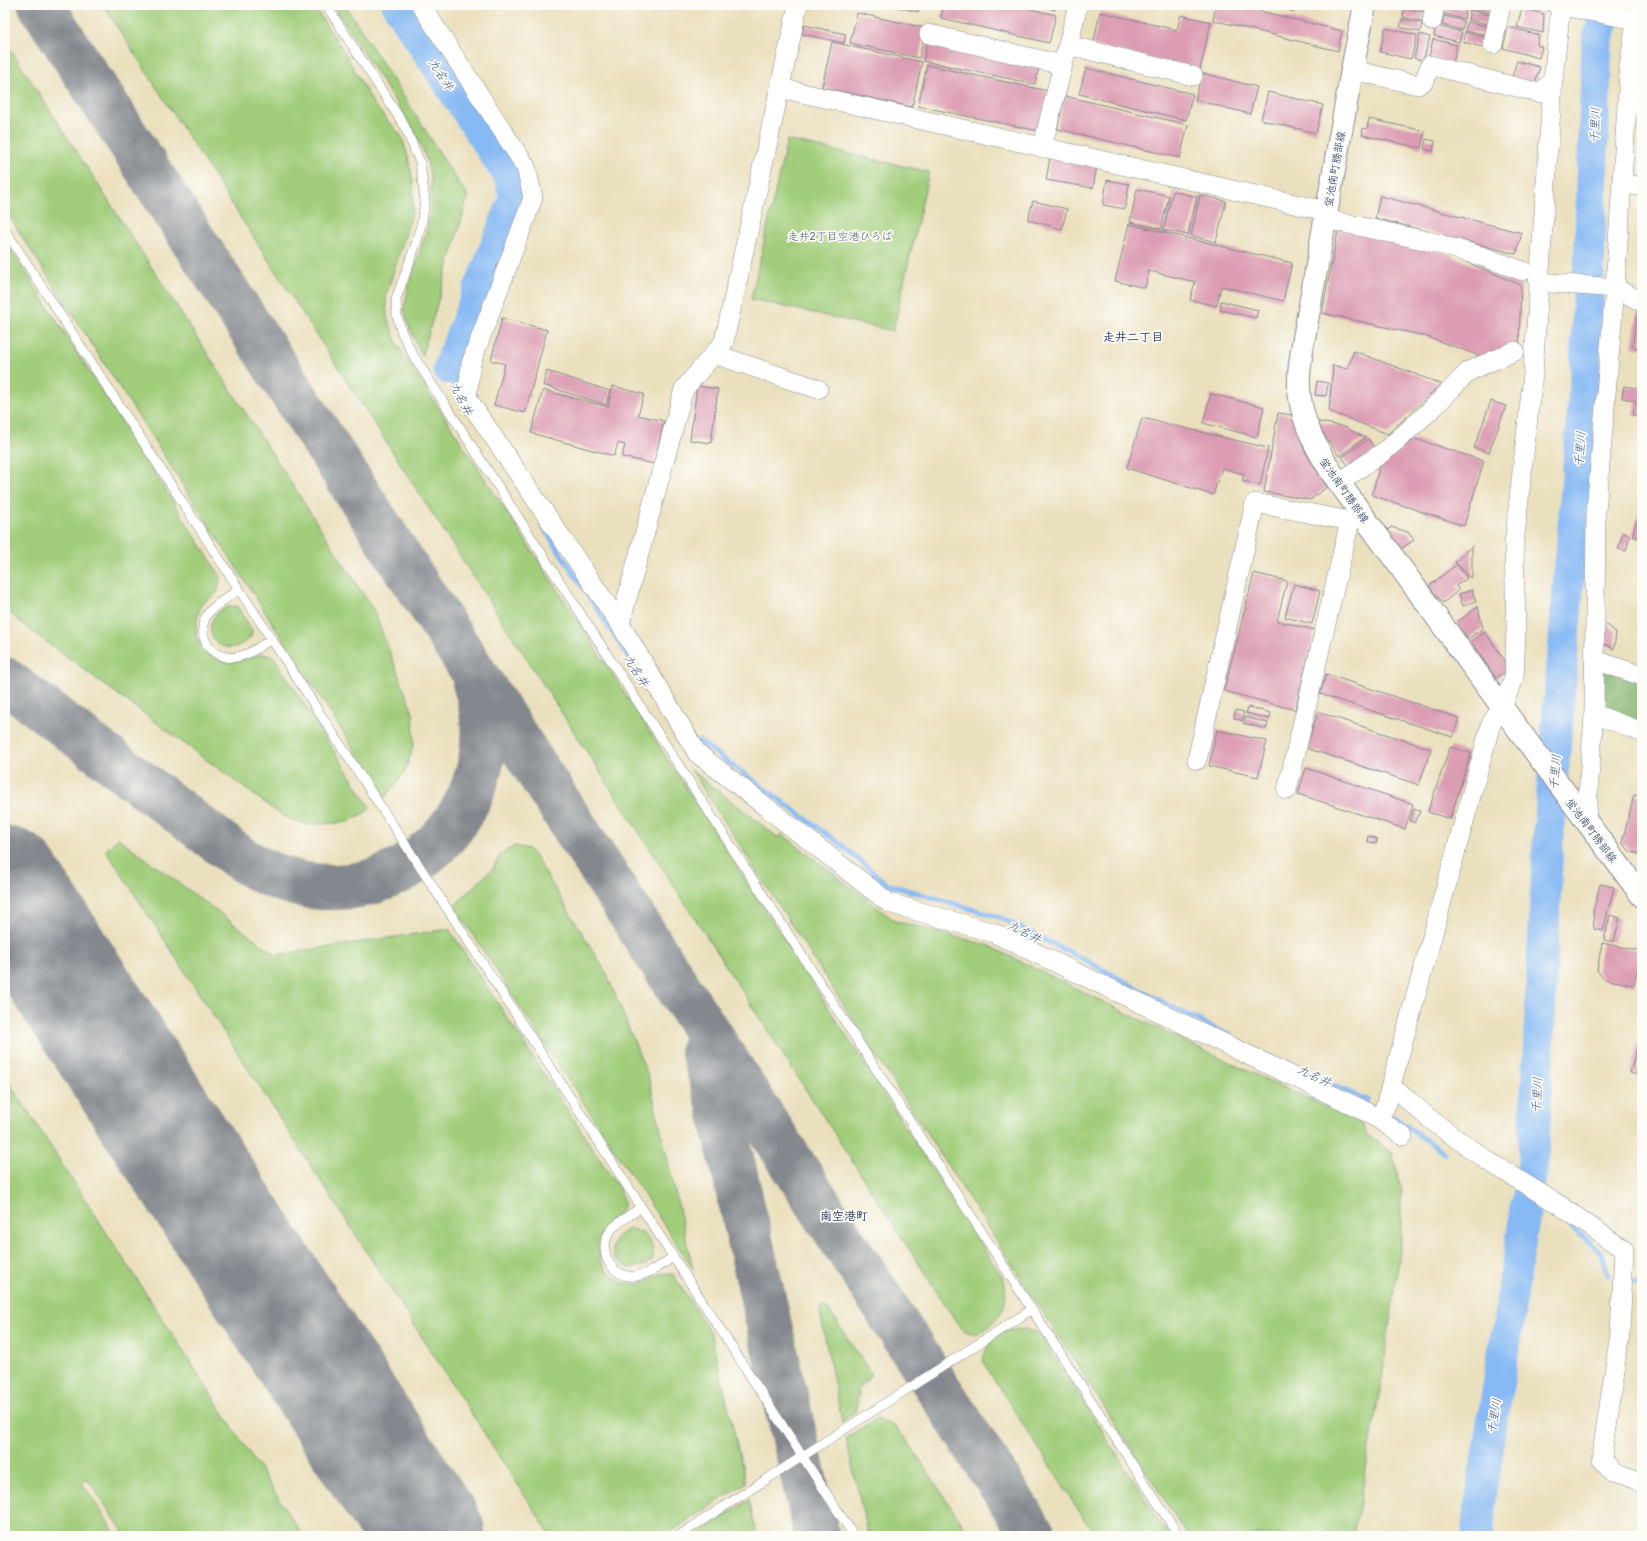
<svg xmlns="http://www.w3.org/2000/svg" width="1647" height="1541" font-family="Mali,'Klee One',sans-serif">
<style>
.green{fill:#a2ce7b;stroke:#5e7e6c}
.forest{fill:#81b16b;stroke:#4e7064}
.lines{fill:none;stroke-linecap:round;stroke-linejoin:round}
.stream{stroke:#87baf4;stroke-width:5}
.river{stroke:#87baf4;stroke-width:31}
.taxiway{stroke:#83888e;stroke-width:46}
.runway{stroke:#83888e;stroke-width:115}
.building{fill:#dc9cb3}
.lane-casing{stroke:#83888e;stroke-width:10}
.street-casing{stroke:#83888e;stroke-width:20}
.secondary-casing{stroke:#83888e;stroke-width:24}
.lane{stroke:#fff;stroke-width:9}
.street{stroke:#fff;stroke-width:19}
.secondary{stroke:#fff;stroke-width:22}
.labels{text-anchor:middle;dominant-baseline:central;stroke-width:3.5;stroke-linejoin:round;paint-order:stroke}
.street-label{font-size:11px;fill:#1b2f5e;stroke:#fdfcf7}
.park-label{font-size:11px;fill:#445f67;stroke:#fdfcf7}
.water-label{font-size:12px;font-style:italic;fill:#3b598b;stroke:#fdfcf7}
.neighbourhood-label{font-size:12px;font-weight:bold;fill:#1b2f5e;stroke:#fdfcf7}
</style>
<rect width="100%" height="100%" fill="#fdfcf7"/>
<filter id="ink" filterUnits="userSpaceOnUse"><feTurbulence type="fractalNoise" baseFrequency=".025" numOctaves="2"/><feDisplacementMap in="SourceGraphic" scale="8" xChannelSelector="R" yChannelSelector="G"/><feConvolveMatrix kernelMatrix="1 2 1 2 8 2 1 2 1" color-interpolation-filters="sRGB"/></filter>
<filter id="wash" filterUnits="userSpaceOnUse"><feTurbulence type="fractalNoise" baseFrequency=".012" numOctaves="4" result="noise"/><feDisplacementMap in="SourceGraphic" scale="16" xChannelSelector="R" yChannelSelector="G"/><feGaussianBlur stdDeviation="0.9" result="paint"/><feColorMatrix in="noise" values="0 0 0 0 0 0 0 0 0 0 0 0 0 0 0 0 0 1.4 0 .05"/><feComposite in="paint" operator="in"/></filter>
<g filter="url(#wash)">
<rect width="100%" height="100%" fill="#ebe0be"/>
<path class="green" d="M 103,5 L 313,5 L 345,53 L 374,105 L 402,137 L 408,157 L 413,183 L 413,211 L 386,295 L 387,317 L 397,344 L 680,778 L 1004,1280 C 1010,1307 999,1321 977,1335 L 961,1329 Z
M 333,5 L 345,5 L 468,197 L 422,356 L 409,326 L 404,309 L 408,288 L 427,230 L 431,204 L 431,178 L 426,158 L 415,132 Z
M 5,41 L 374,611 L 413,713 L 414,744 L 405,772 L 385,797 L 5,210 Z
M 787,140 L 929,172 L 893,331 L 751,299 Z
M 5,240 L 221,577 L 217,593 L 201,604 L 197,618 L 196,637 L 203,647 L 214,659 L 227,662 L 239,661 L 262,654 L 274,657 L 371,809 L 348,822 L 308,825 L 284,817 L 24,625 L 5,609 Z
M 231,606 L 237,606 L 252,630 L 251,637 C 218,669 190,618 231,606 Z
M 691,770 L 779,838 L 782,834 L 895,921 L 987,945 L 1192,1045 L 1362,1124 L 1367,1135 L 1392,1153 L 1401,1187 L 1401,1244 L 1381,1384 L 1354,1536 L 1188,1536 Z
M 118,838 L 276,955 L 449,929 L 618,1187 L 624,1203 L 620,1214 L 603,1229 L 598,1243 L 600,1259 L 607,1272 L 622,1283 L 639,1284 L 662,1273 L 673,1274 L 711,1334 L 746,1483 L 664,1536 L 551,1536 L 106,850 Z
M 515,846 L 528,849 L 535,856 L 607,974 L 649,1079 L 693,1269 L 454,906 L 493,868 L 501,854 Z
M 5,1076 L 303,1536 L 126,1536 L 87,1478 L 82,1483 L 117,1536 L 5,1536 Z
M 629,1229 C 644,1229 656,1245 653,1259 L 645,1265 L 629,1268 L 614,1258 C 610,1244 616,1235 629,1229 Z
M 821,1306 L 828,1309 L 872,1375 L 858,1388 L 859,1396 L 855,1412 L 842,1422 L 820,1313 Z
M 1025,1329 L 1036,1332 L 1044,1341 L 1169,1536 L 1095,1536 L 983,1362 C 984,1349 991,1339 1003,1332 C 1009,1329 1019,1330 1025,1329 Z
M 877,1418 L 894,1426 L 909,1443 L 970,1536 L 868,1536 L 846,1438 Z
M 749,1500 L 757,1536 L 694,1536 Z"/>
<path class="forest" d="M 1599,666 L 1642,681 L 1642,724 L 1599,710 Z"/>
<g class="lines">
<path class="stream" d="M 448,369 L 461,399
M 542,525 L 629,657
M 699,741 L 839,843 L 887,884 L 999,917 L 1081,958 L 1172,1007 L 1232,1037
M 1326,1082 L 1367,1100
M 1394,1117 L 1444,1153
M 1569,1226 L 1602,1252 L 1608,1275
M 1635,1283 L 1642,1286"/>
<path class="river" d="M 397,5 L 510,178 L 515,196 L 448,369
M 1477,1536 L 1483,1481 L 1533,1163 L 1548,840 L 1585,375 L 1597,43 L 1607,5"/>
<path class="taxiway" d="M 41,5 L 1034,1536
M 5,680 L 240,858 C 266,875 293,886 325,887 C 432,892 510,783 475,683
M 703,1050 L 718,1100 L 817,1536"/>
<path class="runway" d="M 5,884 L 428,1536"/>
</g>
<g id="blocks">
<path class="building" d="M 890,5 L 920,5 L 918,12 Z
M 944,5 L 1014,5 L 1056,15 L 1049,43 L 941,18 Z
M 1037,5 L 1056,5 L 1055,10 Z
M 1216,5 L 1235,5 L 1342,31 L 1338,51 L 1213,20 Z
M 1269,5 L 1296,5 L 1294,12 Z
M 1404,5 L 1426,5 L 1425,10 Z
M 1444,5 L 1466,10 L 1464,19 L 1442,14 Z
M 1471,5 L 1493,5 L 1493,14 L 1470,8 Z
M 1404,8 L 1424,12 L 1422,21 L 1403,17 Z
M 1522,8 L 1544,14 L 1543,33 L 1517,27 Z
M 1470,10 L 1490,15 L 1488,24 L 1468,20 Z
M 1100,12 L 1177,30 L 1181,15 L 1211,22 L 1200,70 L 1093,45 Z
M 857,13 L 926,28 L 919,58 L 850,43 Z
M 1444,16 L 1464,21 L 1462,30 L 1442,25 Z
M 1402,19 L 1422,23 L 1420,32 L 1400,27 Z
M 1467,22 L 1490,27 L 1488,35 L 1465,31 Z
M 804,25 L 846,34 L 844,43 L 802,34 Z
M 1436,26 L 1462,32 L 1459,42 L 1434,36 Z
M 1508,27 L 1539,35 L 1537,45 L 1542,47 L 1539,58 L 1503,48 Z
M 1385,28 L 1417,35 L 1411,59 L 1380,52 Z
M 1465,32 L 1485,37 L 1482,47 L 1463,42 Z
M 1420,34 L 1430,37 L 1423,61 L 1414,58 Z
M 928,39 L 1040,62 L 1035,84 L 923,61 Z
M 1433,39 L 1457,45 L 1453,63 L 1429,57 Z
M 832,42 L 922,62 L 912,107 L 822,87 Z
M 1517,61 L 1540,67 L 1535,84 L 1512,77 Z
M 927,65 L 1048,91 L 1039,131 L 918,106 Z
M 1086,68 L 1193,94 L 1186,120 L 1079,94 Z
M 1202,73 L 1257,87 L 1250,114 L 1195,100 Z
M 1268,92 L 1323,105 L 1316,133 L 1261,120 Z
M 1065,96 L 1188,125 L 1180,158 L 1057,129 Z
M 1369,119 L 1425,131 L 1421,148 L 1362,135 L 1363,128 L 1367,129 Z
M 1426,139 L 1435,141 L 1433,151 L 1424,149 Z
M 1050,158 L 1097,166 L 1093,188 L 1046,180 Z
M 1107,180 L 1129,184 L 1125,209 L 1103,205 Z
M 1137,189 L 1169,196 L 1161,229 L 1130,222 Z
M 1173,191 L 1197,197 L 1188,235 L 1163,230 Z
M 1200,195 L 1226,201 L 1216,242 L 1191,236 Z
M 1380,196 L 1522,233 L 1516,254 L 1375,218 Z
M 1033,201 L 1067,209 L 1062,229 L 1028,220 Z
M 1129,224 L 1292,263 L 1283,301 L 1221,286 L 1217,306 L 1190,300 L 1195,282 L 1149,271 L 1145,288 L 1115,281 Z
M 1338,230 L 1445,253 L 1521,285 L 1519,345 L 1485,358 L 1425,336 L 1322,313 Z
M 1221,301 L 1258,310 L 1256,318 L 1220,310 Z
M 1638,312 L 1642,313 L 1642,349 L 1632,347 Z
M 502,318 L 547,330 L 525,413 L 494,405 L 505,364 L 491,360 Z
M 1354,351 L 1441,384 L 1388,434 L 1329,411 L 1333,365 L 1347,369 Z
M 547,371 L 610,391 L 606,405 L 543,385 Z
M 1317,381 L 1328,383 L 1326,396 L 1315,395 Z
M 612,386 L 644,394 L 638,415 L 664,421 L 654,464 L 622,457 L 625,445 L 618,443 L 614,456 L 531,433 L 543,390 L 608,407 Z
M 697,386 L 718,389 L 711,443 L 690,440 Z
M 1624,386 L 1642,389 L 1642,416 L 1633,415 L 1636,401 L 1622,398 Z
M 1211,394 L 1264,407 L 1257,437 L 1203,423 Z
M 1491,401 L 1506,406 L 1489,453 L 1474,448 Z
M 1278,413 L 1292,415 L 1305,451 L 1327,487 L 1310,500 L 1264,492 Z
M 1142,418 L 1268,448 L 1260,485 L 1242,481 L 1244,474 L 1222,468 L 1213,495 L 1127,468 Z
M 1315,421 L 1345,427 L 1365,438 L 1339,456 Z
M 1368,439 L 1376,450 L 1351,469 L 1342,457 Z
M 1416,439 L 1484,461 L 1464,526 L 1372,495 L 1381,461 Z
M 1642,504 L 1642,539 L 1632,536 Z
M 1391,527 L 1408,532 L 1414,540 L 1401,549 L 1387,531 Z
M 1623,533 L 1630,535 L 1626,551 L 1618,549 Z
M 1472,546 L 1472,577 L 1470,578 L 1455,562 Z
M 1457,564 L 1467,578 L 1456,586 L 1459,590 L 1443,603 L 1429,586 Z
M 1254,573 L 1287,581 L 1277,621 L 1315,630 L 1295,710 L 1224,691 Z
M 1294,584 L 1320,591 L 1312,624 L 1285,617 Z
M 1472,590 L 1476,601 L 1463,606 L 1459,594 Z
M 1478,607 L 1483,628 L 1468,639 L 1457,622 Z
M 1601,620 L 1616,632 L 1614,649 L 1600,642 Z
M 1485,632 L 1510,668 L 1496,678 L 1471,642 Z
M 1326,674 L 1459,718 L 1453,737 L 1320,694 Z
M 1248,707 L 1271,713 L 1269,719 L 1246,713 Z
M 1236,710 L 1244,712 L 1242,721 L 1234,718 Z
M 1318,712 L 1431,749 L 1419,785 L 1306,748 Z
M 1245,717 L 1268,723 L 1266,729 L 1243,723 Z
M 1217,730 L 1267,741 L 1258,777 L 1209,766 Z
M 1450,747 L 1471,753 L 1450,819 L 1428,812 Z
M 1306,768 L 1413,804 L 1405,829 L 1298,794 Z
M 1634,795 L 1642,797 L 1642,854 L 1631,852 L 1622,843 Z
M 1414,809 L 1420,811 L 1415,823 L 1410,821 Z
M 1368,836 L 1377,839 L 1376,844 L 1367,841 Z
M 1600,884 L 1614,887 L 1603,931 L 1594,929 L 1593,912 Z
M 1610,915 L 1620,918 L 1614,942 L 1604,940 Z
M 1602,943 L 1641,951 L 1634,985 L 1604,979 L 1597,970 Z
M 1642,1030 L 1642,1060 L 1640,1068 L 1642,1069 L 1642,1076 L 1630,1073 Z"/>
</g>
</g>
<g filter="url(#ink)">
<use href="#blocks" fill-opacity="0" stroke="#83888e" stroke-width="1"/>
<g class="lines">
<defs>
<path id="lane" d="M 326,5 L 404,125 L 420,162 L 425,201 L 422,221 L 416,244 L 396,299 L 397,316 L 402,333 L 413,355 C 669,748 922,1144 1179,1536
M 5,230 L 577,1108 L 854,1536
M 239,590 C 229,596 217,603 209,612 C 196,628 205,654 226,657 C 242,660 258,648 271,639
M 640,1208 C 631,1214 619,1221 611,1230 C 598,1247 607,1272 628,1276 C 645,1278 660,1266 673,1257
M 678,1536 L 1031,1310"/>
<path id="street" d="M 421,5 L 526,167 L 533,198 L 471,363 L 467,398 L 620,624 L 697,753 L 889,903 L 994,933 L 1359,1108 L 1378,1119 L 1385,1107 L 1491,724 L 1502,707 L 1514,679 L 1516,628 L 1514,544 L 1533,373 L 1553,80 L 1561,5
M 1556,5 L 1636,20
M 1432,21 L 1435,5
M 929,34 L 1063,65
M 1493,44 L 1501,5
M 1068,45 L 1193,76
M 1352,70 L 1418,85 L 1425,80 L 1430,65 L 1540,93 L 1553,80
M 780,88 L 1326,211
M 1042,148 L 1078,5
M 1622,183 L 1642,187
M 1325,219 L 1428,241 L 1484,257 L 1523,271
M 1538,282 L 1615,288 L 1642,302
M 714,354 L 818,389
M 1339,483 L 1386,450 L 1430,411 L 1469,371 L 1515,351
M 620,624 L 684,389 L 724,342 L 798,5
M 1595,660 L 1642,676
M 1594,714 L 1642,732
M 1197,760 L 1255,503 L 1350,521
M 1287,790 L 1350,521 L 1361,515
M 1586,821 L 1594,714 L 1596,511 L 1615,288 L 1630,59 L 1639,5
M 1390,1090 L 1400,1093 L 1431,1120 L 1488,1161 L 1561,1206 L 1624,1250 L 1620,1333 L 1601,1460 L 1613,1474 L 1642,1484
M 1378,1119 L 1403,1136"/>
<path id="secondary" d="M 1365,5 L 1352,70 L 1302,349 C 1301,359 1299,368 1299,377 C 1297,413 1314,445 1332,473 L 1515,725 L 1642,896"/>
</defs>
<use href="#lane" class="lane-casing"/>
<use href="#street" class="street-casing"/>
<use href="#secondary" class="secondary-casing"/>
<use href="#lane" class="lane"/>
<use href="#street" class="street"/>
<use href="#secondary" class="secondary"/>
</g>
</g>
<g class="labels">
<g class="street-label">
<text transform="translate(1334 169) rotate(-80)">蛍池南町勝部線</text>
<text transform="translate(1345 490) rotate(55)">蛍池南町勝部線</text>
<text transform="translate(1592 830) rotate(53)">蛍池南町勝部線</text>
</g>
<g class="park-label">
<text x="840" y="235">走井2丁目空港ひろば</text>
</g>
<g class="water-label">
<text transform="translate(442 74) rotate(57)">九名井</text>
<text transform="translate(1594 125) rotate(-88)">千里川</text>
<text transform="translate(462 398) rotate(64)">九名井</text>
<text transform="translate(1579 449) rotate(-85)">千里川</text>
<text transform="translate(637 670) rotate(58)">九名井</text>
<text transform="translate(1554 772) rotate(-85)">千里川</text>
<text transform="translate(1025 931) rotate(27)">九名井</text>
<text transform="translate(1315 1075) rotate(25)">九名井</text>
<text transform="translate(1536 1095) rotate(-87)">千里川</text>
<text transform="translate(1493 1416) rotate(-81)">千里川</text>
</g>
<g class="neighbourhood-label">
<text x="1133" y="336">走井二丁目</text>
<text x="844" y="1215">南空港町</text>
</g>
</g>
<rect width="1647" height="1541" fill="none" stroke="#fdfcf7" stroke-width="20"/>
</svg>
